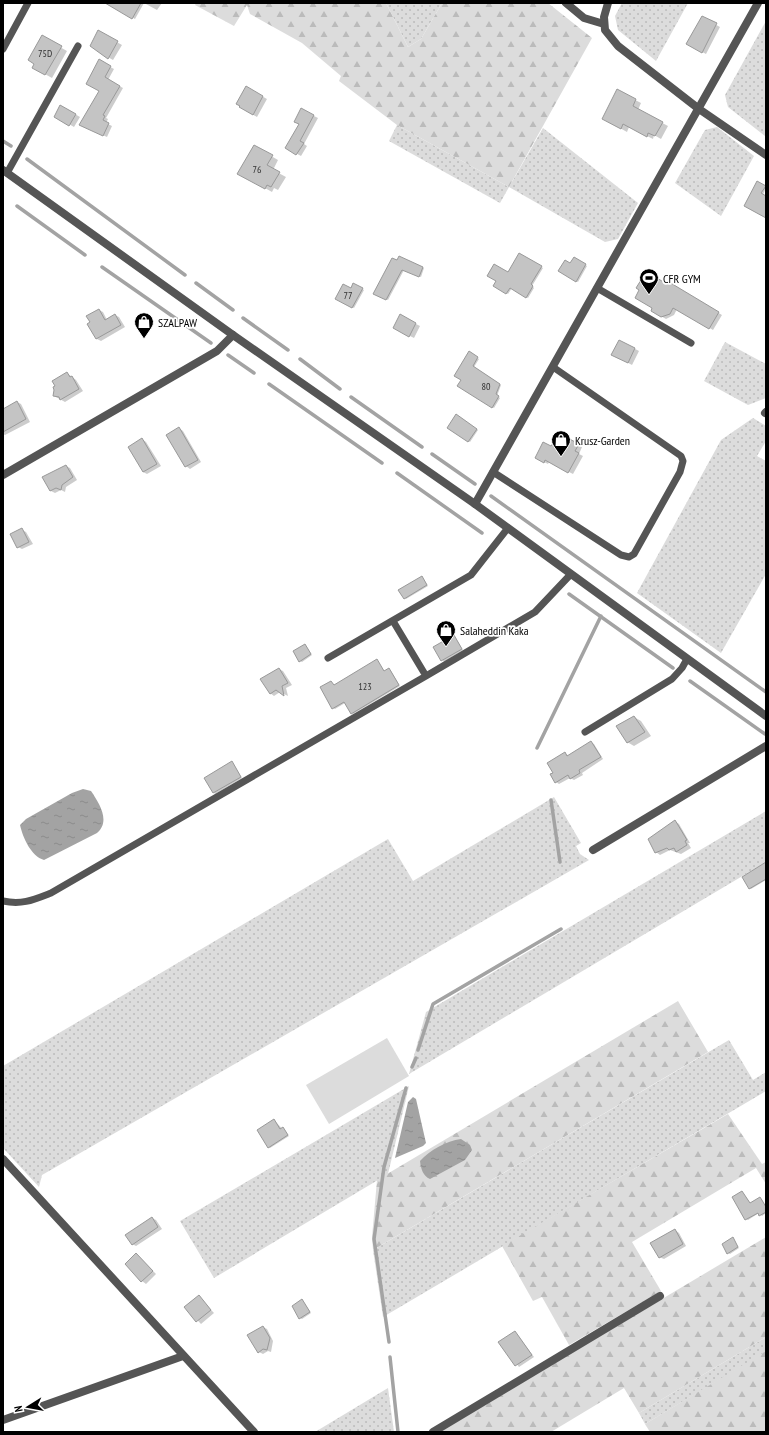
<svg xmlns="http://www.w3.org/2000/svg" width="769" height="1435" font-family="'PT Sans Narrow',sans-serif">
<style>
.grass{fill:url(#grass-dots)}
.forest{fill:url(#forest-firs)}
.garden{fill:#dcdcdc}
.water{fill:url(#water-ripples)}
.shadow{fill:#0003}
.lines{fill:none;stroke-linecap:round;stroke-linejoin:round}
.stream{stroke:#a3a3a3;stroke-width:3.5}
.building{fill:#c4c4c4;stroke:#999}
.service{stroke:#555;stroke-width:7}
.minor{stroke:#555;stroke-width:8}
.tertiary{stroke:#555;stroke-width:8}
.labels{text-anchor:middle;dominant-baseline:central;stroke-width:3.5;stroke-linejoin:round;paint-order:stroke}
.number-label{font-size:10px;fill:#313131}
.poi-label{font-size:12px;fill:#000;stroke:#fff;text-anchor:start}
</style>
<defs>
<pattern id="grass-dots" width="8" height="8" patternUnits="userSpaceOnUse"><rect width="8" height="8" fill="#dcdcdc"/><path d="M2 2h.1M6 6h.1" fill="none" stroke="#bbb" stroke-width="1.8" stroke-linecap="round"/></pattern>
<pattern id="forest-firs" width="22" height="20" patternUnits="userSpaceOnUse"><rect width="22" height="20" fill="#dcdcdc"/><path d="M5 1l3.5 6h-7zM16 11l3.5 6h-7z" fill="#bbb"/></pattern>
<pattern id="water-ripples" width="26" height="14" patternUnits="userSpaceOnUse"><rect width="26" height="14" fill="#a3a3a3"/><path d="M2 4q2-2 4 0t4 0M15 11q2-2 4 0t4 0" fill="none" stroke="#8b8b8b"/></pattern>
</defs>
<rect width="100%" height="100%" fill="#fff"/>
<path class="grass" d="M 386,3 L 442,3 L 421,39 L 408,47 Z
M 622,3 L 688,3 L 656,61 L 618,30 L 615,16 Z
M 766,21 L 766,135 L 765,136 L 728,107 L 725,95 Z
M 397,125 L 509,187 L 543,128 L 638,203 L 618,239 L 605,242 L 509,187 L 500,203 L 389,141 Z
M 717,127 L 754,156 L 721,216 L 675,183 L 705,130 Z
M 725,342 L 766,364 L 766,398 L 748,405 L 704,381 Z
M 753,418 L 766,426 L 766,441 L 757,456 L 766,461 L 766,574 L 721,653 L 637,593 L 721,440 Z
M 554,797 L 581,843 L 576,846 L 580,854 L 589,860 L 42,1175 L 39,1187 L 3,1148 L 3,1066 L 388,839 L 413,881 Z
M 766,811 L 766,862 L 409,1074 L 426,1012 Z
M 729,1040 L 753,1080 L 766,1072 L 766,1091 L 383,1317 L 373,1250 Z
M 409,1086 L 388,1174 L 214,1278 L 180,1221 Z
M 766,1337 L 766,1352 L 645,1424 L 639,1413 Z
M 388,1388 L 394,1432 L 315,1432 Z"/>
<path class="forest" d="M 196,3 L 386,3 L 408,47 L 421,39 L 442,3 L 548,3 L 592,38 L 509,187 L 397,125 L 339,81 L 341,76 L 302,43 L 250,14 L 247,5 L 234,26 L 195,5 Z
M 678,1001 L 708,1052 L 373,1250 L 372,1237 L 377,1180 Z
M 728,1114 L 762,1164 L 766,1162 L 766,1184 L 756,1168 L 632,1242 L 661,1291 L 569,1345 L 542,1297 L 533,1301 L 502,1246 Z
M 766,1237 L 766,1337 L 639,1413 L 624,1388 L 551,1432 L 439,1432 Z
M 766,1351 L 766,1432 L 650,1432 L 645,1424 Z"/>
<path class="garden" d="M 387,1038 L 409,1076 L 329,1124 L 306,1085 Z"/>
<path class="water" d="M 83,789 L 91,791 C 99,803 111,821 97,833 L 44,860 C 31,856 23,838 20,825 L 26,819 L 72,793 Z
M 413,1097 L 416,1099 L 426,1143 L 423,1146 L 395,1158 L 408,1102 Z
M 461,1139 L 470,1145 L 472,1150 L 465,1160 L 430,1179 C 423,1176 421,1169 420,1161 C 430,1150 446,1141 461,1139 Z"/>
<path class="shadow" d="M 116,3 L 144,3 L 135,19 L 117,9 Z
M 144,3 L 162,3 L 157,10 Z
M 702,17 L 720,27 L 706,54 L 687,44 Z
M 99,32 L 122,45 L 113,60 L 97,51 Z
M 42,37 L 67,51 L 52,78 L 34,68 Z
M 99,61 L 114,69 L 108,80 L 123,88 L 106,118 L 108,119 L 106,123 L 112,126 L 107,137 L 83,126 L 100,91 Z
M 247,88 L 267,99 L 257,117 L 240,107 Z
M 618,91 L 641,103 L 638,110 L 668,126 L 661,139 L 654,135 L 653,139 L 629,127 L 627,132 L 609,122 Z
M 61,106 L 80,117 L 74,127 L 55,116 Z
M 302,110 L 318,118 L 304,144 L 307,146 L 301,156 L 286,148 L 300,124 Z
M 254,146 L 278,160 L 273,170 L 286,177 L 278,190 L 274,188 L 272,192 L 239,173 Z
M 758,182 L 766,187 L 763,195 L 766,197 L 766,217 Z
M 520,255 L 543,268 L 532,286 L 534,288 L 528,298 L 512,288 L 508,294 L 495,286 L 498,280 L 508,274 Z
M 574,258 L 587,266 L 578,282 L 559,271 L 571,264 Z
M 393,259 L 424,268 L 421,277 L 404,270 L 388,300 L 375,293 Z
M 645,283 L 667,285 L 669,284 L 722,315 L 713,330 L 677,309 L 674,315 L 666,319 L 652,311 L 654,308 L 641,290 Z
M 354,284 L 364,290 L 354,308 L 336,298 L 351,289 Z
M 99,310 L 103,312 L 107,320 L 115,315 L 119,317 L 125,327 L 101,341 L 97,339 L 88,324 L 91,322 Z
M 400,316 L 420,326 L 414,338 L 394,328 Z
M 620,341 L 639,351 L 632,365 L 617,357 Z
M 469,353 L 479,359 L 474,367 L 501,385 L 497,396 L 500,398 L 494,408 L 459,386 L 463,380 Z
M 67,373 L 76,380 L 83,391 L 65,402 L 54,396 Z
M 17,402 L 21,404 L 30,422 L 5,435 L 3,434 L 3,410 Z
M 457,415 L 478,430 L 470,442 L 448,427 Z
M 179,428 L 183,431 L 201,462 L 190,469 L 186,466 Z
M 560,435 L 582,447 L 579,454 L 583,456 L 573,474 L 549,462 L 548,464 L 536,458 L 552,448 Z
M 142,439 L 146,442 L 161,466 L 147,474 L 143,472 Z
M 66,466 L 70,468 L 77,480 L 66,487 L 65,492 L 61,490 L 55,493 L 51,491 L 44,477 Z
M 22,530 L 26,532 L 33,544 L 22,549 L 18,547 Z
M 422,577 L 428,586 L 406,599 L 405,598 Z
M 454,636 L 463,650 L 444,662 L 434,647 Z
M 305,645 L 312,655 L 302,662 L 300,661 Z
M 377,661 L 385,672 L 391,671 L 400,686 L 353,714 L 345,703 L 335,709 L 333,708 L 331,682 L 335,686 Z
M 279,669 L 283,671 L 292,685 L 286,688 L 288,696 L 280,692 L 274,696 L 270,693 Z
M 634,717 L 641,721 L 651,736 L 634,746 L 627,742 Z
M 591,742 L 594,744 L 603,759 L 582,773 L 583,775 L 574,780 L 570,778 L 559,784 L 556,782 L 565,753 L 569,756 Z
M 232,762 L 242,778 L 215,794 L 205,778 Z
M 675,821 L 679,824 L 690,843 L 688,843 L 691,848 L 681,854 L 670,850 L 660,855 L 656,852 Z
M 766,864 L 766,880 L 751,889 L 749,888 Z
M 274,1120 L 289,1136 L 270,1148 L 268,1147 Z
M 742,1192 L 751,1204 L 760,1198 L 762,1199 L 766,1207 L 766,1213 L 762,1216 L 759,1213 L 748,1220 L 746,1219 Z
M 152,1218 L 156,1220 L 162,1229 L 136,1246 L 132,1244 Z
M 675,1230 L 679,1233 L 686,1246 L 664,1259 L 659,1257 Z
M 733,1239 L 739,1248 L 730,1254 L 728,1253 Z
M 136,1254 L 156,1274 L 146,1284 L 142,1281 Z
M 199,1297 L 214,1313 L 201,1324 L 186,1308 Z
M 302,1300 L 311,1313 L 302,1319 L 300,1318 Z
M 263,1327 L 267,1329 L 273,1341 L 271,1352 L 268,1351 L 263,1354 L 259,1352 Z
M 515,1332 L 534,1357 L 519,1367 L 500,1342 Z"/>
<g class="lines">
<path class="stream" d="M 3,141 L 11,146
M 27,159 L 185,275
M 17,206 L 85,255
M 102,267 L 211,343
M 196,283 L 233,310
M 243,318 L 288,350
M 228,355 L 254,373
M 300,359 L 340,389
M 269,384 L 382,463
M 351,397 L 422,447
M 432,454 L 475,484
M 397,473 L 482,533
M 491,496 L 766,692
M 569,594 L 673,668
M 690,681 L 765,734
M 537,748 L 601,616
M 551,800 L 560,862
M 418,1050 L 433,1004 L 561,929
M 412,1067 L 416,1058
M 389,1342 L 374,1239 L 384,1167 L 406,1088
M 390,1357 L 398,1432"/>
</g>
<path class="building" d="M 105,3 L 141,3 L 132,19 Z
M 702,16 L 717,23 L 702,53 L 686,44 Z
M 98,30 L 118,41 L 108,59 L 90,46 Z
M 42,35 L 62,46 L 45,75 L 32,68 L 34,64 L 28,60 Z
M 99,59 L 111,66 L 105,77 L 120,86 L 103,115 L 105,116 L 103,120 L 109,123 L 103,136 L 79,125 L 99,91 L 86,84 Z
M 246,86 L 263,96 L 253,115 L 239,107 L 240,106 L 236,104 Z
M 617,89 L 636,99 L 633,106 L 663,122 L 655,136 L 648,133 L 647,137 L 623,124 L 621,129 L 602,119 Z
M 60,105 L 76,114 L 69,126 L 54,117 Z
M 301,108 L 314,115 L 300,141 L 304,143 L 296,155 L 285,148 L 299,124 L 294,122 Z
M 254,145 L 273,155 L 267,165 L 280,172 L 271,187 L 267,185 L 265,189 L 237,174 Z
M 757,181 L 766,186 L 761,193 L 766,196 L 766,218 L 744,206 Z
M 519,253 L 542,266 L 531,284 L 533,286 L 526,298 L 510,288 L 506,294 L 493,286 L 496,281 L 487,276 L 494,264 L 508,272 Z
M 399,256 L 423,267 L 419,277 L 402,270 L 386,300 L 373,294 L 392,258 L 397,260 Z
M 574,257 L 586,264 L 576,282 L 558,271 L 565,260 L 570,263 Z
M 650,274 L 667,284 L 669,282 L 719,312 L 709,329 L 673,308 L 670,314 L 661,317 L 651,311 L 652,308 L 635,298 L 639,290 L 636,288 L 641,280 L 645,282 Z
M 353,283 L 363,288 L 352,308 L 335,299 L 343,284 L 351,288 Z
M 99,309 L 105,320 L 115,314 L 121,325 L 96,339 L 87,324 L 90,322 L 86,316 Z
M 400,314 L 416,323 L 409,337 L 393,328 Z
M 619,340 L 635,348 L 628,363 L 611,355 Z
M 469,351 L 478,357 L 473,366 L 500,384 L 496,394 L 499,396 L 492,408 L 457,386 L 461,380 L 454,376 Z
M 67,372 L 70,377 L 72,376 L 79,389 L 60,400 L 59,397 L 53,396 L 54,390 L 53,387 L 55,386 L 52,381 Z
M 17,401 L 26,419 L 3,432 L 3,409 Z
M 456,414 L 477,429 L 468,442 L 447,428 Z
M 179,427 L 198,460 L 185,467 L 166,435 Z
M 560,434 L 579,444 L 575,451 L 579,453 L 568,473 L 545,460 L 544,463 L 535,458 L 543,442 L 551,446 Z
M 142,438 L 157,464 L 143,472 L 128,447 Z
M 66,465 L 73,477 L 62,485 L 61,490 L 56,488 L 50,491 L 42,477 Z
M 22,528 L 29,542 L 17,548 L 10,534 Z
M 422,576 L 427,585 L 404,599 L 398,590 Z
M 454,635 L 462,649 L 441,661 L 433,647 Z
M 305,644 L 311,654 L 299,662 L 293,651 Z
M 377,659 L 384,671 L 389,668 L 399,685 L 351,714 L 344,702 L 332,709 L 320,687 L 331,681 L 334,685 Z
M 279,668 L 288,683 L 282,686 L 284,696 L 276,690 L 270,694 L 260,679 Z
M 634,716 L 645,732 L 627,743 L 616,726 Z
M 591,741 L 601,757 L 579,770 L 580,773 L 570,779 L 568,775 L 555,783 L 550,774 L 553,773 L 547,763 L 565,752 L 567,756 Z
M 232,761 L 241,777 L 213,793 L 204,778 Z
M 675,820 L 687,840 L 685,841 L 687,845 L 676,852 L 674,848 L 669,850 L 667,848 L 655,853 L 648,839 Z
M 766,862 L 766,879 L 749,889 L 742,877 Z
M 274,1119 L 280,1129 L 283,1127 L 288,1135 L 268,1148 L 257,1130 Z
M 742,1191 L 750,1203 L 760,1197 L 766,1207 L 766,1212 L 759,1216 L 758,1213 L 745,1220 L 732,1197 Z
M 152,1217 L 158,1227 L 132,1245 L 125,1235 Z
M 675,1229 L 683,1244 L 659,1258 L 650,1243 Z
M 733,1237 L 738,1247 L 727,1254 L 722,1244 Z
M 136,1253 L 153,1271 L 141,1282 L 125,1264 Z
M 199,1295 L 211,1310 L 196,1322 L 184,1307 Z
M 302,1299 L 310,1312 L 299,1319 L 292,1306 Z
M 263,1326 L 270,1338 L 267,1350 L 263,1349 L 258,1353 L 247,1335 Z
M 515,1331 L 532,1355 L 515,1366 L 498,1342 Z"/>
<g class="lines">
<path class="service" d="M 3,49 L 28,3
M 7,173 L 78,46
M 597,288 L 691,343
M 493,472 L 621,555 L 629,557 L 634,554 L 680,472 L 683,461 L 681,456 L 553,367
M 328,658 L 471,575 L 508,528
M 426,676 L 535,612 L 571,574
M 585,732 L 672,679 L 682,668 L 687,659
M 3,901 C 22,905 33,900 51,893 L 426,676 L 393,621"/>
<path class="minor" d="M 566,3 L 584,18 L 604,24
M 608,3 L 604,17 L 605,30 L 618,46 L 699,109 L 766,155
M 765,413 L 766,412
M 3,475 L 217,351 L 233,335
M 475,504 L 758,3
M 593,850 L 766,746
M 3,1159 L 254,1432
M 3,1420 L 183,1356
M 433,1432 L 660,1296"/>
<path class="tertiary" d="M 3,170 L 233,335 L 475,504 L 766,716"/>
</g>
<defs>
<symbol id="stadium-pin" viewBox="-11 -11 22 30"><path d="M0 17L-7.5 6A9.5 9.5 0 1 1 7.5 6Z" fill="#000" stroke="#fff"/><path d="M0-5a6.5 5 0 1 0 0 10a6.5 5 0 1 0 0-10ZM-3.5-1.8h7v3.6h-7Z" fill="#fff"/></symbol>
<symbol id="shop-pin" viewBox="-11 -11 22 30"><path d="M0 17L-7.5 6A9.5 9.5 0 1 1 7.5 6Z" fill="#000" stroke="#fff"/><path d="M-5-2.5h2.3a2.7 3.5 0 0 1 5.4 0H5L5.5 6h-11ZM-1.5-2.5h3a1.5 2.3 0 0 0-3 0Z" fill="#fff"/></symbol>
</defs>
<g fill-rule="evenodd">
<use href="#stadium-pin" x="638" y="267" width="22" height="30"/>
<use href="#shop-pin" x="133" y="311" width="22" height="30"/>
<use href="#shop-pin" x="550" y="429" width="22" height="30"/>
<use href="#shop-pin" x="435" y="619" width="22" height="30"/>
</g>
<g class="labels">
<g class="number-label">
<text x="45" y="53">75D</text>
<text x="257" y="169">76</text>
<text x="348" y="295">77</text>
<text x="486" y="386">80</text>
<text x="365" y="686">123</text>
</g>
<g class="poi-label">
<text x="663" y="278">CFR GYM</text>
<text x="158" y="322">SZALPAW</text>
<text x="575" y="440">Krusz-Garden</text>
<text x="460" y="630">Salaheddin Kaka</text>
</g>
</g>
<rect width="769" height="1435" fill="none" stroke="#000000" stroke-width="8"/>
<g transform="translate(28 1407) rotate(259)" stroke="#ffffff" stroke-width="3" paint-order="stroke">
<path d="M0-3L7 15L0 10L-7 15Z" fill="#000000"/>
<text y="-6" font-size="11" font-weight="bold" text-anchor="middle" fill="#000000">N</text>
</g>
</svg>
